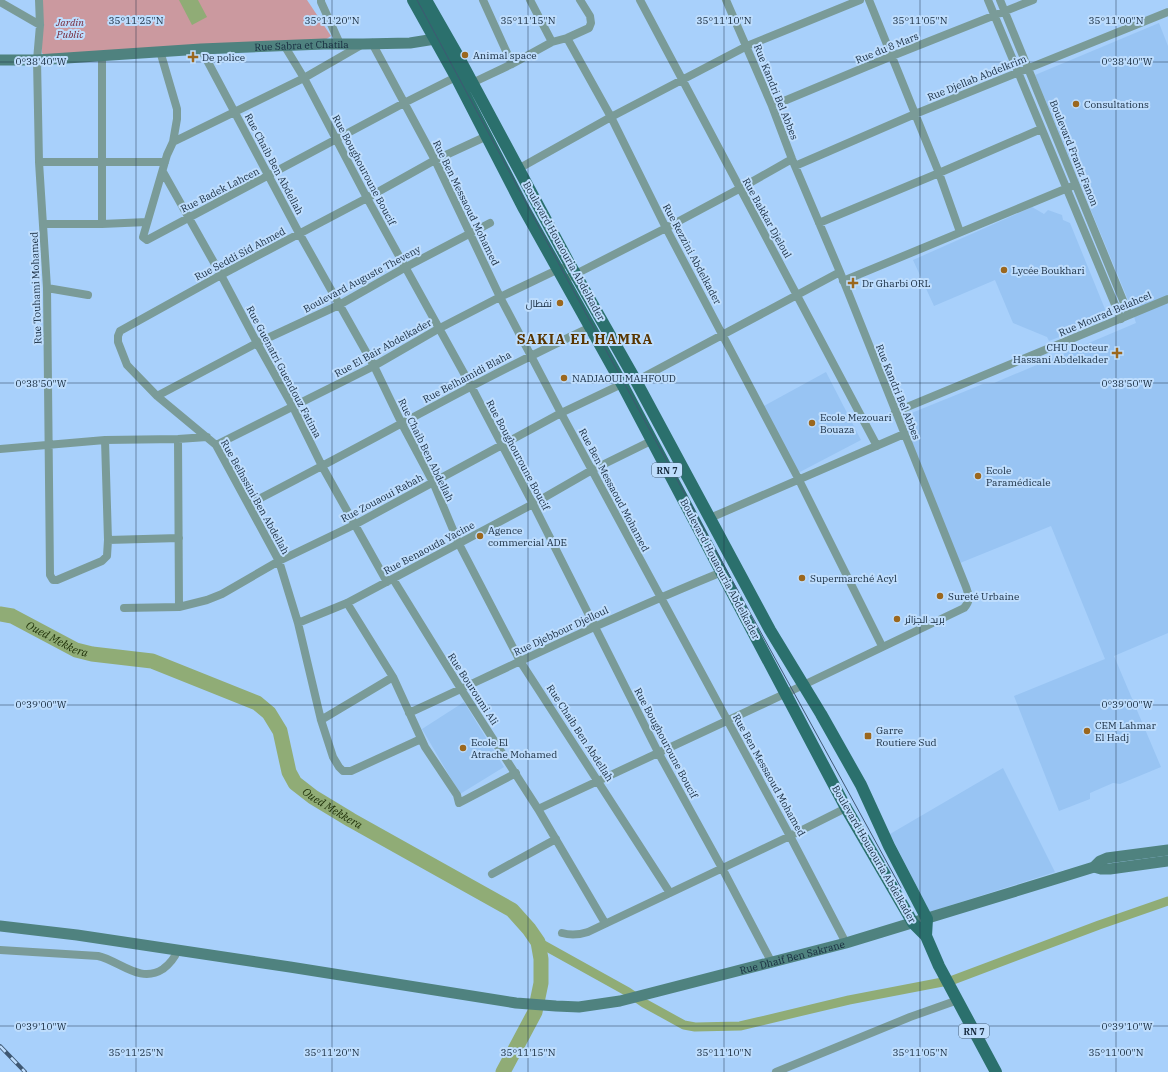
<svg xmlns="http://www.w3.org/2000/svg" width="1168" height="1072" font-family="'IBM Plex Serif',Cairo,serif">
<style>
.built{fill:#98c4f3}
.green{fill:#cb999f}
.water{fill:#90ac76}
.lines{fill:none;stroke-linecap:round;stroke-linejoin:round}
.canal{stroke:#90ac76;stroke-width:9}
.river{stroke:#90ac76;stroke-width:15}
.street{stroke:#7a9b98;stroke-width:8}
.secondary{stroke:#4f827f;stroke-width:11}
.primary{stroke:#2b706d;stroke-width:12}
.tram{stroke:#3f5873;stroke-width:1}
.rail-casing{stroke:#3f5873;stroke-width:4}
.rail{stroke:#beddfd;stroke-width:2.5;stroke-dasharray:8;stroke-linecap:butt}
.ticks{fill:none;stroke:#172b3f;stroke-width:1;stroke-opacity:0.45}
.poi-dot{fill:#9b671e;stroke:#beddfd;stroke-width:1.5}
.labels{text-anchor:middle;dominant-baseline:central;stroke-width:4;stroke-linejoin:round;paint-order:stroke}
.shield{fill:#beddfd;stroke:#496078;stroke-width:1}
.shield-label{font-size:9px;font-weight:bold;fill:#172b3f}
.park-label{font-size:10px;font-style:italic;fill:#762738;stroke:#beddfd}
.street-label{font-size:10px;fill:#172b3f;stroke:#beddfd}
.poi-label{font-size:10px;fill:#172b3f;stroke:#beddfd;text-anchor:start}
.water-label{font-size:11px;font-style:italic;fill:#1e2f07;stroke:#beddfd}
.district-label{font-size:14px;font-weight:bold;letter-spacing:1px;fill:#583500;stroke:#beddfd}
.ticks-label{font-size:10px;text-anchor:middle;fill:#172b3f;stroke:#beddfd;stroke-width:4;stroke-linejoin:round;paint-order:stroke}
</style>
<rect width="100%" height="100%" fill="#a8d0fb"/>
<path class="built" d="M 1159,23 L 1168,46 L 1168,633 L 1114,656 L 1161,767 L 1120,784 L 1113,783 L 1090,793 L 1090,799 L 1059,811 L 1014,696 L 1105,659 L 1051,526 L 960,563 L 904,426 L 909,414 L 983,384 L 994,383 L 1136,323 L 1131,307 L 1035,75 Z
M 1032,207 L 1044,214 L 1048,210 L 1062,215 L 1063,220 L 1070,223 L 1107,314 L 1103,320 L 1049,341 L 1047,337 L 1013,323 L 995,280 L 934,306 L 913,260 Z
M 826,372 L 861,440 L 798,473 L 762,407 Z
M 464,702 L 504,767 L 460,794 L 422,729 Z
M 1003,768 L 1055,872 L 930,912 L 890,834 Z"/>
<path class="green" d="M 41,0 L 307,0 L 331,36 L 319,44 L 45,57 L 42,53 Z"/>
<path class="water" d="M 179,0 L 198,0 L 207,17 L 192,25 Z"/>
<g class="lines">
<path class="canal" d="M 538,942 L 628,992 L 644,1003 L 684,1025 L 695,1027 L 740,1026 L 849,1000 L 953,980 L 1099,925 L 1168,901"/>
<path class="river" id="s1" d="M 0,614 L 12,616 L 76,650 L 92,654 L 152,661 L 257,703 L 269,713 L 280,731 L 289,772 L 295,783 L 313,797 L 351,820 L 512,910 L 529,929 L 538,942 L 541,959 L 541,983 L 535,1012 L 503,1072"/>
<path class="street" d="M 39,0 L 40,25 L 37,60 L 39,162 L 47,288 L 50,575 L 53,580 L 57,580 L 102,561 L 107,556 L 108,540 L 105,440
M 321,0 L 321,2 L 340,44
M 483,0 L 512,64
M 530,0 L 552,42
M 640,0 L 877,446
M 869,0 L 939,173 L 960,232
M 988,0 L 1121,319
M 1000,0 L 1129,315
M 0,2 L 40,25
M 567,38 L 611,117 L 666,228 L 799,480 L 882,646
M 372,43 L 435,160 L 500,297 L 561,413 L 790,836 L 846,943
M 284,45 L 304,78 L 367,198 L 471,386 L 533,504 L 658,752 L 722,868 L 772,963
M 201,49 L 299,233 L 374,366 L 402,424 L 433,482 L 459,544 L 520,661 L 670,893
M 160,51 L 177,109 L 177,119 L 173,142 L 167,155 L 143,237 L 147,240 L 404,103 L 456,77
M 472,83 L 512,64 L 552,42 L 567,38 L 589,28 L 591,23 L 590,16 L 580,0
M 772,106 L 892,56 L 1033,0
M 173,142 L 304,78 L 363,44
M 39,162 L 165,162
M 795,166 L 915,114 L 1168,12
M 518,169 L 611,117 L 747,46 L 860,0
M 163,172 L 221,275 L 257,343 L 293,407 L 322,466 L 387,582
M 819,223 L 939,173 L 1041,129
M 44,224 L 102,224 L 147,222
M 102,224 L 102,55
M 564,280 L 666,228 L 739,189 L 792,159
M 843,281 L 1070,187
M 47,288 L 88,295
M 636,381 L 840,272
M 157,396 L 257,343 L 339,305 L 406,267 L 490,223
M 895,412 L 1168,299
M 178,439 L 179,607
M 216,445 L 374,366 L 438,329 L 500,297 L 561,268
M 0,449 L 105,440 L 178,439 L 207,437
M 249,504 C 363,446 475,381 591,327
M 710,518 L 904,434
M 108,540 L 179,538
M 393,579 L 461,689 L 538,809 L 605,923
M 347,603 L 393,677 L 425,747 L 457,795 L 459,803 L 516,773
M 124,608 L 179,607 L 207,600 L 222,594 L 279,561 L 356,524 L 561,413 L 622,384
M 298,623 L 347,603 L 533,504 L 592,470 L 651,441
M 409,713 C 513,665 616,615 722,572
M 321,720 L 393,677
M 421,739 L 351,771 L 343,771 L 339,767 L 333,757 L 321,720 L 298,623 L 279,561 L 216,445 L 157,396 L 127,365 L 118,342 L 118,336 L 120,331 L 221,275 L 367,198 L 435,160 L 487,136
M 538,809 L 793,690 L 964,608 C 971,600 969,596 966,587 L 840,272 L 792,159 L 772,106 L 726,0
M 492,874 L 556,839
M 562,933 C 572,936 579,935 588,932 L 790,836 L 846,808
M 0,950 L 98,956 C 120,961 140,984 163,969 C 170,964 174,959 178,950
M 776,1072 L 910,1017 L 958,1000"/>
<g class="secondary">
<path id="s2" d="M 0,60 L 37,60 L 201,49 L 324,44 L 363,44 L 410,43 L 435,39 L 442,35"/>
<path d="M 1094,867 L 1101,869 L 1110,869 L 1168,861"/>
<path id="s3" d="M 0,926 L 77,935 L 290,967 L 516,1003 L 556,1006 L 579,1007 L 620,1001 L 846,943 L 1065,876 L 1094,867 L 1100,861 L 1107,858 L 1168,850"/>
</g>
<path class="primary" d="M 413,0 L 456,77 L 523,207 L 622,384 L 846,808 L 913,923 L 926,936 L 939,966 L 996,1072
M 426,0 L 458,56 L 569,263 L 636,381 L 770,630 L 821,714 L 861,785 L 889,846 L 927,919 L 926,936"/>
<path class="tram" d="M 417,0 L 567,279 L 901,888"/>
<defs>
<path id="rail" d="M 0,1046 L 25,1072"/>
</defs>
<use href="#rail" class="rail-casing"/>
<use href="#rail" class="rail"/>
</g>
<path class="ticks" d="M 136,0 L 136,1072M 332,0 L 332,1072M 528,0 L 528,1072M 724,0 L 724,1072M 920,0 L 920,1072M 1116,0 L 1116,1072M 0,62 L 1168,62M 0,383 L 1168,383M 0,705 L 1168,705M 0,1026 L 1168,1026"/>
<g class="poi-dot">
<circle cx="465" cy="55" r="4"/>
<path d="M191 51h4v4h4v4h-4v4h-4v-4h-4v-4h4z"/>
<circle cx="1076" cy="104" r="4"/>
<circle cx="1004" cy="270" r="4"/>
<path d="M851 277h4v4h4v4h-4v4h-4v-4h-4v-4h4z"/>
<circle cx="560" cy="303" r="4"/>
<path d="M1115 347h4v4h4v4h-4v4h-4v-4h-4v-4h4z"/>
<circle cx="564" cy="378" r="4"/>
<circle cx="812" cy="423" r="4"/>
<circle cx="978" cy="476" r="4"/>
<circle cx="480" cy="536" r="4"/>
<circle cx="802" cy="578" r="4"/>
<circle cx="940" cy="596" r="4"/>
<circle cx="897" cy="619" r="4"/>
<circle cx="1087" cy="731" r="4"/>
<rect x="864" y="732" width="8" height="8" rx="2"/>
<circle cx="463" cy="748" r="4"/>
</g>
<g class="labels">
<g class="shield">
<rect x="652" y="463" width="30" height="14" rx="3"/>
<rect x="959" y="1024" width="30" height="14" rx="3"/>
</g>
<g class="shield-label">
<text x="667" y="470">RN 7</text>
<text x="974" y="1031">RN 7</text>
</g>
<g class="park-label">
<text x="70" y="22">Jardin<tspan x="70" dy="12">Public</tspan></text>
</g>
<g class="street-label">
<text stroke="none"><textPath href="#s2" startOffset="302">Rue Sabra et Chatila</textPath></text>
<text transform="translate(887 48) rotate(-22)">Rue du 8 Mars</text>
<text transform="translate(977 78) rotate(-22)">Rue Djellab Abdelkrim</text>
<text transform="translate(776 92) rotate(68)">Rue Kandri Bel Abbes</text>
<text transform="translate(1074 153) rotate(68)">Boulevard Frantz Fanon</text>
<text transform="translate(274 164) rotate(62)">Rue Chaib Ben Abdellah</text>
<text transform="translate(364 170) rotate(62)">Rue Boughouroune Boucif</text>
<text transform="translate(220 190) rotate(-27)">Rue Badek Lahcen</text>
<text transform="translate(466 203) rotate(64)">Rue Ben Messaoud Mohamed</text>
<text transform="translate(767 218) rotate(61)">Rue Bakkar Djeloul</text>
<text transform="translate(564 251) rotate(61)">Boulevard Houaouria Abdelkader</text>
<text transform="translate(240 254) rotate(-28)">Rue Seddi Sid Ahmed</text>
<text transform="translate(692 254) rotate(62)">Rue Rezzini Abdelkader</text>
<text transform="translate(362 279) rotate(-28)">Boulevard Auguste Theveny</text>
<text transform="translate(36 288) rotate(-92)">Rue Touhami Mohamed</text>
<text transform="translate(1105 314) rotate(-23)">Rue Mourad Belahcel</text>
<text transform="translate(383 348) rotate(-29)">Rue El Bair Abdelkader</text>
<text transform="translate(284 372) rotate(62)">Rue Guenatri Guendouz Fatima</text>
<text transform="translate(467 377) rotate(-28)">Rue Belhamidi Blaha</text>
<text transform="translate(898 392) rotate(68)">Rue Kandri Bel Abbes</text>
<text transform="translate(426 450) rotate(64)">Rue Chaib Ben Abdellah</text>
<text transform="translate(518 455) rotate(62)">Rue Boughouroune Boucif</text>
<text transform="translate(614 490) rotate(62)">Rue Ben Messaoud Mohamed</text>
<text transform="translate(255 497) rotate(61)">Rue Belhssini Ben Abdellah</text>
<text transform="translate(382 498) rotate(-28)">Rue Zouaoui Rabah</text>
<text transform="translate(429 548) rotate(-28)">Rue Benaouda Yacine</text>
<text transform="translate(720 569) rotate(62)">Boulevard Houaouria Abdelkader</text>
<text transform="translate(561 631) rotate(-25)">Rue Djebbour Djelloul</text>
<text transform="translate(473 689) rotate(57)">Rue Bouroumi Ali</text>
<text transform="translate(580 733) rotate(57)">Rue Chaib Ben Abdellah</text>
<text transform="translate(666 743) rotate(62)">Rue Boughouroune Boucif</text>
<text transform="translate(769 775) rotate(61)">Rue Ben Messaoud Mohamed</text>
<text transform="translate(874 854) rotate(60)">Boulevard Houaouria Abdelkader</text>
<text stroke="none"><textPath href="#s3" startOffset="804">Rue Dhaif Ben Sakrane</textPath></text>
</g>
<g class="poi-label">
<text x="473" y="55">Animal space</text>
<text x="202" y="57">De police</text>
<text x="1084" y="104">Consultations</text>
<text x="1012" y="270">Lycée Boukhari</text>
<text x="862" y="283">Dr Gharbi ORL</text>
<text x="552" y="303" text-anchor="end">نفطال</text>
<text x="1108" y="347" text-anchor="end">CHU Docteur<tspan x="1108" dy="12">Hassani Abdelkader</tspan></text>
<text x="572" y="378">NADJAOUI MAHFOUD</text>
<text x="820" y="417">Ecole Mezouari<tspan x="820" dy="12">Bouaza</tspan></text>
<text x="986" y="470">Ecole<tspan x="986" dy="12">Paramédicale</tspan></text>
<text x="488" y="530">Agence<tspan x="488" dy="12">commercial ADE</tspan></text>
<text x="810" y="578">Supermarché Acyl</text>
<text x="948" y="596">Sureté Urbaine</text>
<text x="905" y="619">بريد الجزائر</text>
<text x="1095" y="725">CEM Lahmar<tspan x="1095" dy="12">El Hadj</tspan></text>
<text x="876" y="730">Garre<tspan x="876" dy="12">Routiere Sud</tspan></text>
<text x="471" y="742">Ecole El<tspan x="471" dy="12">Atrache Mohamed</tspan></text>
</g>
<g class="water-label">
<text stroke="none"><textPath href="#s1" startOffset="63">Oued Mekkera</textPath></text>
<text stroke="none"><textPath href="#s1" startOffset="411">Oued Mekkera</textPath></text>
</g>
<g class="district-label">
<text x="585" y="339">SAKIA EL HAMRA</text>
</g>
</g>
<g class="ticks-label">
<text x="136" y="24">35°11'25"N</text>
<text x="332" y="24">35°11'20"N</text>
<text x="528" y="24">35°11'15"N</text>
<text x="724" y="24">35°11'10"N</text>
<text x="920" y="24">35°11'05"N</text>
<text x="1116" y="24">35°11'00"N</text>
<text x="1127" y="65">0°38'40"W</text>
<text x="41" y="65">0°38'40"W</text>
<text x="1127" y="387">0°38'50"W</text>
<text x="41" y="387">0°38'50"W</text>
<text x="1127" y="708">0°39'00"W</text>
<text x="41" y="708">0°39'00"W</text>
<text x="41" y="1030">0°39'10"W</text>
<text x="1127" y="1030">0°39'10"W</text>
<text x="136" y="1056">35°11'25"N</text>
<text x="332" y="1056">35°11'20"N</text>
<text x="528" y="1056">35°11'15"N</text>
<text x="724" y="1056">35°11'10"N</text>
<text x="920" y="1056">35°11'05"N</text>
<text x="1116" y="1056">35°11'00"N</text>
</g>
</svg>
